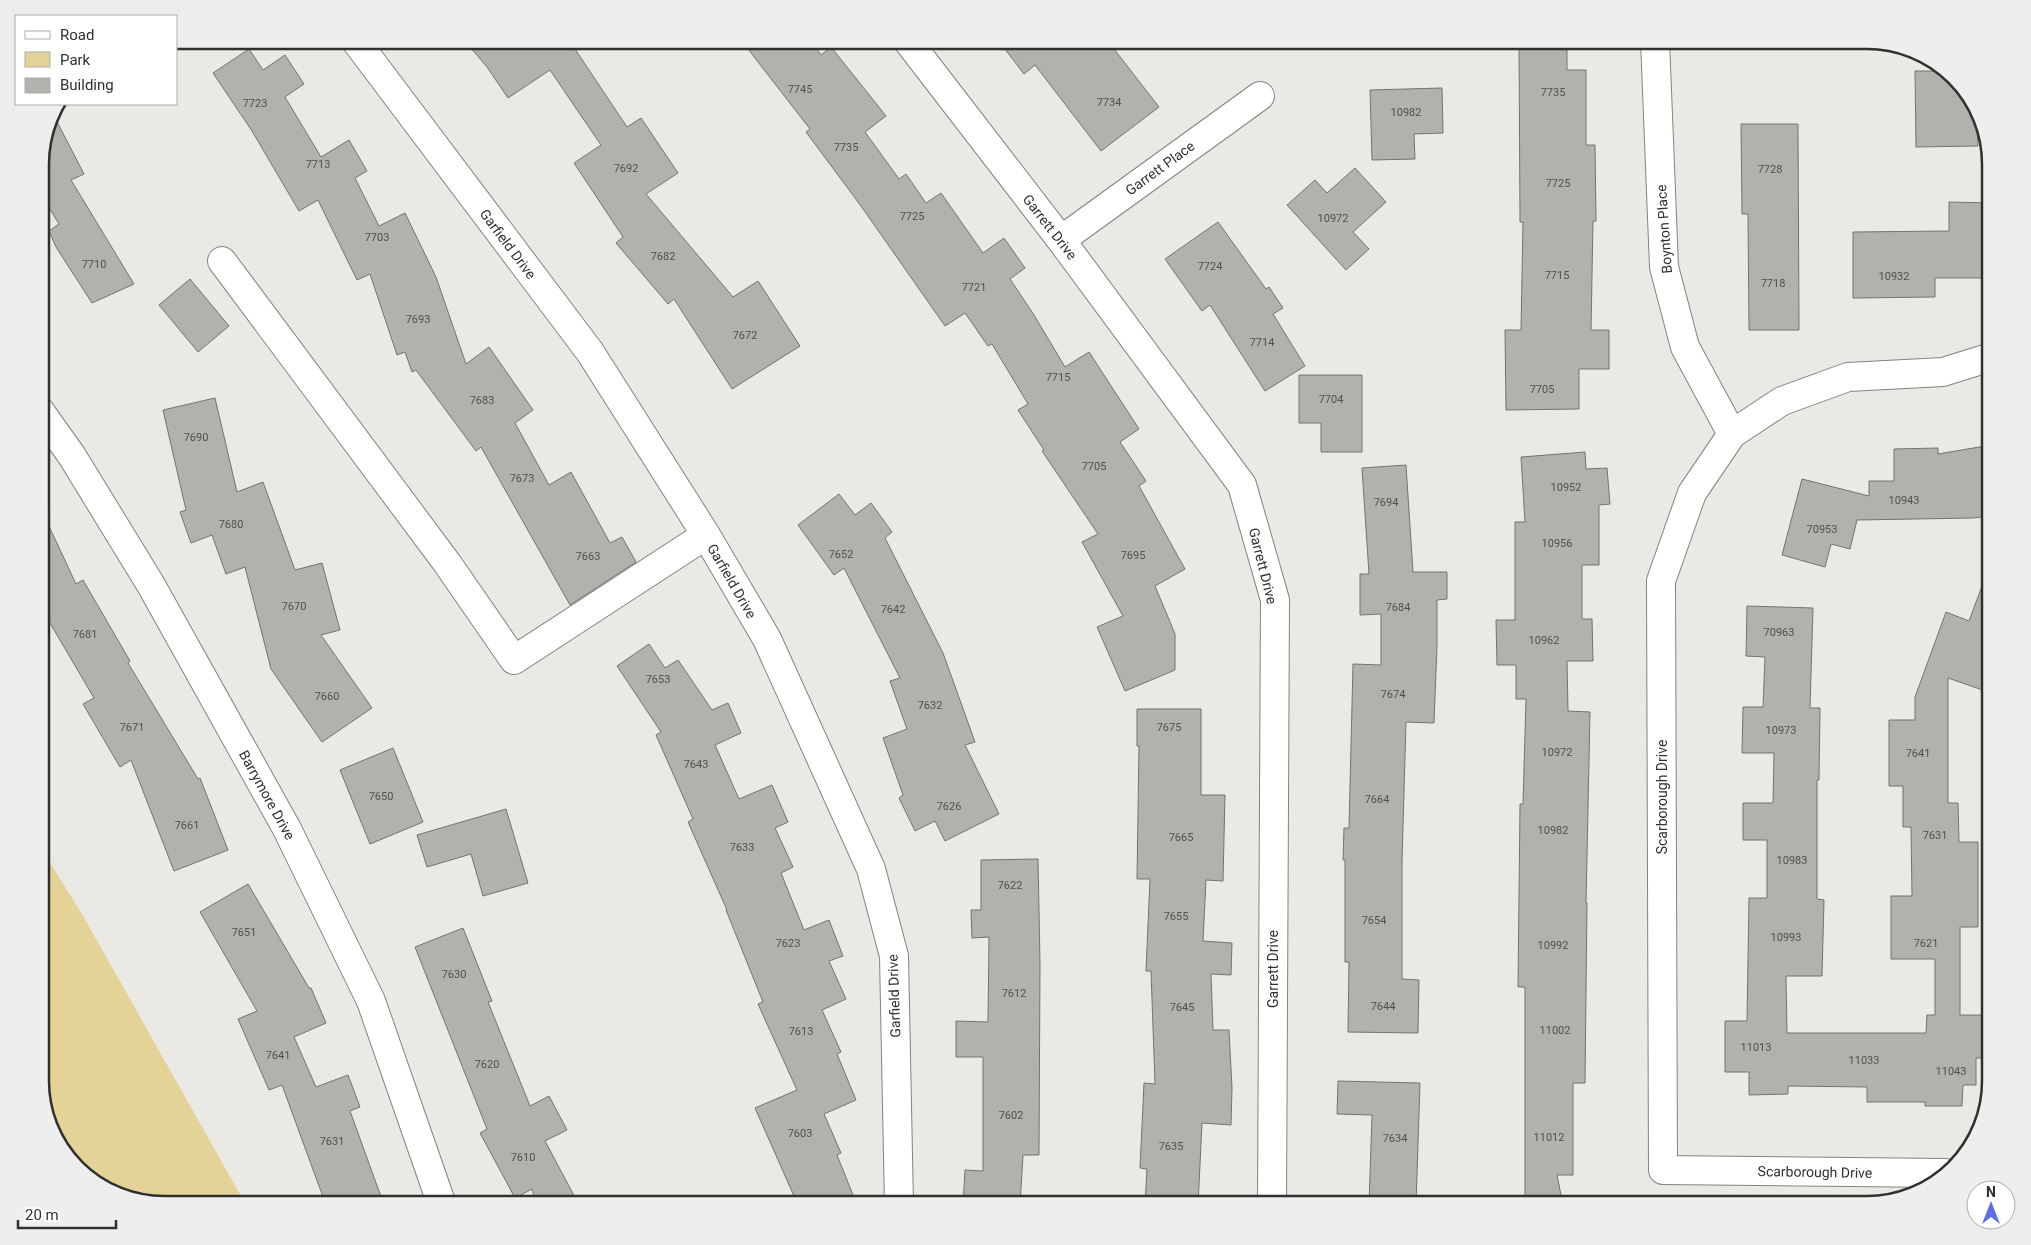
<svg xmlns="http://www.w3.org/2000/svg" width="2031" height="1245" font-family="Roboto,sans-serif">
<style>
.green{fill:#e3d397}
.building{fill:#b2b1ac;stroke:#74736f}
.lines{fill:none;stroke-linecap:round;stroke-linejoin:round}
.minor-casing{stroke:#84837f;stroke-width:30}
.minor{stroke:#fff;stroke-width:28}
.labels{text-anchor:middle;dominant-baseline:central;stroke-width:4;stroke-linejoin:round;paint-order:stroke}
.number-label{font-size:11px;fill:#50504e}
.street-label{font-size:14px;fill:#30302e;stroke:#fff}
.rim{fill:none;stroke:#30302e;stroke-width:2.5}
</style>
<rect width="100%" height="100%" fill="#eae9e4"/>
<path class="green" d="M 40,847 L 82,914 L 246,1205 L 164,1205 L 102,1188 L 57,1143 L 40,1089 Z"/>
<path class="building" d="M 464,40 L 569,40 L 627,127 L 641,118 L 678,173 L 646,194 L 733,297 L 758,281 L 800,346 L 732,389 L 674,299 L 668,304 L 616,243 L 623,237 L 574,163 L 601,145 L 550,70 L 508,98 L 487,67 Z
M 741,40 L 810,40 L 821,55 L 831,47 L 886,116 L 865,132 L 899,179 L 906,174 L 926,203 L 941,193 L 983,253 L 1004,238 L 1025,268 L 1010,279 L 1034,315 L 1065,367 L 1089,352 L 1139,429 L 1120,442 L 1146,481 L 1139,486 L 1185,569 L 1155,586 L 1175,634 L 1175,670 L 1125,691 L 1097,627 L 1123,616 L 1082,542 L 1098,534 L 1042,451 L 1044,450 L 1018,410 L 1028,404 L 992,344 L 988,346 L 965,313 L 945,326 L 861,206 L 806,132 L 810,129 Z
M 998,40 L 1107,40 L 1159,107 L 1101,151 L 1035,65 L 1024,74 Z
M 1519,42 L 1567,42 L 1567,70 L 1586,70 L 1586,145 L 1595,145 L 1596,221 L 1593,221 L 1591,330 L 1609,330 L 1609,369 L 1579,369 L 1579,409 L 1506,410 L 1505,330 L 1521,330 L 1523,222 L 1520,222 Z
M 249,49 L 263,70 L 285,55 L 304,84 L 285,97 L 321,157 L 349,140 L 367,171 L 355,178 L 379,226 L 405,213 L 436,277 L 466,364 L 489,347 L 533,410 L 515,423 L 549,485 L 571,472 L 610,543 L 622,537 L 636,562 L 570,605 L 481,447 L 476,451 L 416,370 L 412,372 L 405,352 L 397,355 L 370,274 L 357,280 L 318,200 L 299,211 L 252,131 L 213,73 Z
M 1915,71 L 1944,71 L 1974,102 L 1977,112 L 1978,146 L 1916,147 Z
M 1442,88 L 1443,133 L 1414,134 L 1415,159 L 1372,160 L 1370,90 Z
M 52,112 L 84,174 L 71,180 L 134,284 L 92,303 L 56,247 L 49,231 L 59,224 L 40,193 L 40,156 L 50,116 Z
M 1741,124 L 1798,124 L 1799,330 L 1749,330 L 1748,214 L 1742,214 Z
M 1355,168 L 1386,202 L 1353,232 L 1369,249 L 1346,270 L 1287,205 L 1315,180 L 1327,193 Z
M 1949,202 L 1991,203 L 1991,278 L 1935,278 L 1935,297 L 1853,298 L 1853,232 L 1949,231 Z
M 1218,222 L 1266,289 L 1269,287 L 1283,308 L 1273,314 L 1305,366 L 1265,391 L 1210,305 L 1202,311 L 1165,259 Z
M 190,279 L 229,326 L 198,352 L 159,305 Z
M 1299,375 L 1362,375 L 1362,452 L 1321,452 L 1321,423 L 1299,423 Z
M 215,398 L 237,492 L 263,482 L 295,570 L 322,563 L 340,630 L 321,635 L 372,708 L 322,742 L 271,669 L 245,567 L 226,574 L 212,535 L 191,543 L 180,512 L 186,510 L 163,410 Z
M 1991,445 L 1991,516 L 1973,518 L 1857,520 L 1850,549 L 1831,544 L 1825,567 L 1782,555 L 1802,479 L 1869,496 L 1869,481 L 1894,481 L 1894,449 L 1938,448 L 1938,454 Z
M 1585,452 L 1586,469 L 1607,468 L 1610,504 L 1599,505 L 1599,565 L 1582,565 L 1582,619 L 1592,619 L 1593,661 L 1567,661 L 1568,711 L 1590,712 L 1586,903 L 1587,903 L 1585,1083 L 1573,1083 L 1573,1175 L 1557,1175 L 1563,1205 L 1525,1205 L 1525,987 L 1518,987 L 1520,804 L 1523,804 L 1526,699 L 1516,699 L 1516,665 L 1497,665 L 1496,620 L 1515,620 L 1515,522 L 1525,522 L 1521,457 Z
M 1406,465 L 1413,572 L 1447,572 L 1447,599 L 1437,600 L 1437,645 L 1434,723 L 1406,722 L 1402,861 L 1402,979 L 1419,980 L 1418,1033 L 1348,1032 L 1349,962 L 1345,962 L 1345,860 L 1343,860 L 1344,828 L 1349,828 L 1353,664 L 1381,665 L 1381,614 L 1360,615 L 1360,574 L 1369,574 L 1362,468 Z
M 839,494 L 855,515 L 871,503 L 892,532 L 885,538 L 943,653 L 975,742 L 965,745 L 999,814 L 945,841 L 935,821 L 915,831 L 899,798 L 903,795 L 883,738 L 907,729 L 890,681 L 900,678 L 844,568 L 834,575 L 798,525 Z
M 40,507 L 76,584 L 83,580 L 130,661 L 128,663 L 198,779 L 200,778 L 228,850 L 174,871 L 131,760 L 120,767 L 83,704 L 94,698 L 40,606 Z
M 1988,570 L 1991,570 L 1991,693 L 1948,678 L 1948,803 L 1958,803 L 1959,842 L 1978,842 L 1978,927 L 1960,927 L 1960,1015 L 1991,1015 L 1991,1058 L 1976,1058 L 1976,1085 L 1963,1085 L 1962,1106 L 1925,1106 L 1925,1102 L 1867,1102 L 1867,1087 L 1788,1086 L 1788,1094 L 1749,1095 L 1749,1072 L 1725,1072 L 1725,1021 L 1747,1021 L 1749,898 L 1767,898 L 1767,840 L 1743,840 L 1743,803 L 1773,803 L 1774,753 L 1742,753 L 1743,707 L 1763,707 L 1765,657 L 1746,656 L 1747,606 L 1813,608 L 1810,708 L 1820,708 L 1819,780 L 1817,780 L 1817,899 L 1824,900 L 1822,976 L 1786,976 L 1787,1033 L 1926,1033 L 1927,1015 L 1935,1015 L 1935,959 L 1891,959 L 1891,896 L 1912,896 L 1911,827 L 1903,827 L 1903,786 L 1889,786 L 1889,720 L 1915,720 L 1915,697 L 1946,612 L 1969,621 Z
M 649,644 L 665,668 L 678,660 L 712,710 L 728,703 L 741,733 L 715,745 L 739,799 L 772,785 L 788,822 L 775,828 L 793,867 L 781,873 L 804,930 L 829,920 L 843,956 L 829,961 L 846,999 L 822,1010 L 841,1052 L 837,1054 L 856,1100 L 824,1114 L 841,1153 L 837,1155 L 857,1205 L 798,1205 L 755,1108 L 797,1090 L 758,1004 L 763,1002 L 726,910 L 727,910 L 688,822 L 693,819 L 656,735 L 661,732 L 617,666 Z
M 1137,709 L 1201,709 L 1201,795 L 1225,795 L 1223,881 L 1206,880 L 1203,941 L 1232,943 L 1231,975 L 1211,974 L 1213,1030 L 1229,1030 L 1232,1088 L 1231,1125 L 1202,1123 L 1198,1205 L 1145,1205 L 1147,1169 L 1140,1168 L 1144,1083 L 1155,1084 L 1151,971 L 1146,971 L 1150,879 L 1137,879 L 1139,746 L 1137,746 Z
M 393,748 L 423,822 L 370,844 L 340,770 Z
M 506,809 L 528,883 L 483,896 L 471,854 L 427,867 L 417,835 Z
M 1038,859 L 1040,964 L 1039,1155 L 1023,1155 L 1020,1205 L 963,1205 L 965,1170 L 983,1171 L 983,1057 L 956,1057 L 956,1021 L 988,1022 L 989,937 L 972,938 L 971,910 L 981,910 L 981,860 Z
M 248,884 L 309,988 L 311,988 L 326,1023 L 294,1037 L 316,1087 L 348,1075 L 360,1107 L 350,1111 L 384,1205 L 326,1205 L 282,1085 L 269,1090 L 238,1019 L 257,1011 L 200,912 Z
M 463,928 L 492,1001 L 488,1002 L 530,1106 L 549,1096 L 567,1130 L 545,1141 L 579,1205 L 536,1205 L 532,1189 L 515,1198 L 480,1133 L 487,1129 L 415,947 Z
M 1338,1081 L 1420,1083 L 1416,1205 L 1369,1205 L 1372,1115 L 1337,1114 Z"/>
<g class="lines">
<defs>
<path id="minor" d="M 355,40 L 590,352 L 706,535 L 767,639 L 871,869 L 894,956 L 899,1205
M 907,40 L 1061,240 L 1242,485 L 1275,600 L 1272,1205
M 1655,40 L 1664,267 L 1685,347 L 1732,434
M 1061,240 L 1260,96
M 222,261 L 447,563 L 514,660 L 706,535
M 40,411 L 72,456 L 151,585 L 287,829 L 371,1001 L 442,1205
M 1945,1173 L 1663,1170 L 1661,581 L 1692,493 L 1732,434 L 1782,401 L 1848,377 L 1943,372 L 1991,357"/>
</defs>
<use href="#minor" class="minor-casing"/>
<use href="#minor" class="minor"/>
</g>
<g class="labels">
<g class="number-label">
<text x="800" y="89">7745</text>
<text x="1553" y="92">7735</text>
<text x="1109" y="102">7734</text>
<text x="255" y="103">7723</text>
<text x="1406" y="112">10982</text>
<text x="846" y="147">7735</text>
<text x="318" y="164">7713</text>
<text x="626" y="168">7692</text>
<text x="1770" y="169">7728</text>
<text x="1558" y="183">7725</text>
<text x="912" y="216">7725</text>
<text x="1333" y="218">10972</text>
<text x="377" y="237">7703</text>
<text x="663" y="256">7682</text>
<text x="94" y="264">7710</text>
<text x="1210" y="266">7724</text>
<text x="1557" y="275">7715</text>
<text x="1894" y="276">10932</text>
<text x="1773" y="283">7718</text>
<text x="974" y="287">7721</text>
<text x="418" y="319">7693</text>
<text x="745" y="335">7672</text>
<text x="1262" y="342">7714</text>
<text x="1058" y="377">7715</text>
<text x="1542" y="389">7705</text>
<text x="1331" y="399">7704</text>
<text x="482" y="400">7683</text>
<text x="196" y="437">7690</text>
<text x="1094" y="466">7705</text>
<text x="522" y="478">7673</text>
<text x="1566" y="487">10952</text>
<text x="1904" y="500">10943</text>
<text x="1386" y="502">7694</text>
<text x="231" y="524">7680</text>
<text x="1822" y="529">70953</text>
<text x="1557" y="543">10956</text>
<text x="841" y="554">7652</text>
<text x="1133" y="555">7695</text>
<text x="588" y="556">7663</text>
<text x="294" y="606">7670</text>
<text x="1398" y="607">7684</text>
<text x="893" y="609">7642</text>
<text x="1779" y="632">70963</text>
<text x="85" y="634">7681</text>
<text x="1544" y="640">10962</text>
<text x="658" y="679">7653</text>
<text x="1393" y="694">7674</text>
<text x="327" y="696">7660</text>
<text x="930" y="705">7632</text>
<text x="132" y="727">7671</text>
<text x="1169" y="727">7675</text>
<text x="1781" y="730">10973</text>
<text x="1557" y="752">10972</text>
<text x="1918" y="753">7641</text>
<text x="696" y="764">7643</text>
<text x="381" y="796">7650</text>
<text x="1377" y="799">7664</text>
<text x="949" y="806">7626</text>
<text x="187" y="825">7661</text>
<text x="1553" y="830">10982</text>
<text x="1935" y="835">7631</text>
<text x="1181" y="837">7665</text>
<text x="742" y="847">7633</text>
<text x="1792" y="860">10983</text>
<text x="1010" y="885">7622</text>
<text x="1176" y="916">7655</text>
<text x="1374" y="920">7654</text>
<text x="244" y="932">7651</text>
<text x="1786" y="937">10993</text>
<text x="788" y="943">7623</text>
<text x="1926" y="943">7621</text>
<text x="1553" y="945">10992</text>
<text x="454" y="974">7630</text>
<text x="1014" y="993">7612</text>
<text x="1383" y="1006">7644</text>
<text x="1182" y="1007">7645</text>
<text x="1555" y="1030">11002</text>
<text x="801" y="1031">7613</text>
<text x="1756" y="1047">11013</text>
<text x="278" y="1055">7641</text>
<text x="1864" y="1060">11033</text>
<text x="487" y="1064">7620</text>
<text x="1951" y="1071">11043</text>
<text x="1011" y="1115">7602</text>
<text x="800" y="1133">7603</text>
<text x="1549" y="1137">11012</text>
<text x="1395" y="1138">7634</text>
<text x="332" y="1141">7631</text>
<text x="1171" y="1146">7635</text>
<text x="523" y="1157">7610</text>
</g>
<g class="street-label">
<text transform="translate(1160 168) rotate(-36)">Garrett Place</text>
<text transform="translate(1050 227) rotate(52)">Garrett Drive</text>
<text transform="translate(1664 229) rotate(-94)">Boynton Place</text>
<text transform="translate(508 244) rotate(53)">Garfield Drive</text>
<text transform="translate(1263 566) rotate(76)">Garrett Drive</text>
<text transform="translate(732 581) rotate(60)">Garfield Drive</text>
<text transform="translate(267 795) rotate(61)">Barrymore Drive</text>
<text transform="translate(1662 797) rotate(-90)">Scarborough Drive</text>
<text transform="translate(1273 969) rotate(-90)">Garrett Drive</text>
<text transform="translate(894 996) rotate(-92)">Garfield Drive</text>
<text transform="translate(1815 1172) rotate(1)">Scarborough Drive</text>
</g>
</g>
<path d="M0 0H2031V1245H0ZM164 49H1867A115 115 0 0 1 1982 164V1081A115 115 0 0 1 1867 1196H164A115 115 0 0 1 49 1081V164A115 115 0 0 1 164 49Z" fill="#eee" fill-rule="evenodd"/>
<path class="rim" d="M164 49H1867A115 115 0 0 1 1982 164V1081A115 115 0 0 1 1867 1196H164A115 115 0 0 1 49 1081V164A115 115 0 0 1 164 49Z"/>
<rect x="15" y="15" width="162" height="90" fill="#ffffff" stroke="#acacab"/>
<rect x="25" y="31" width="25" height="8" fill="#ffffff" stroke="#acacab"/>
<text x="60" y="40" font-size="15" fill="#30302e">Road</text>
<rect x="25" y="52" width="25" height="15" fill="#e3d397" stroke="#acacab"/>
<text x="60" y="65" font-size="15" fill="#30302e">Park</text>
<rect x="25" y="78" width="25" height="15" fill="#b2b1ac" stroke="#acacab"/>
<text x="60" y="90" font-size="15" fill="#30302e">Building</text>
<g transform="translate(1991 1205)"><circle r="24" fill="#ffffff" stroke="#acacab"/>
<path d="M0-4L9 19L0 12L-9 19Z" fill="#5f6de5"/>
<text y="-8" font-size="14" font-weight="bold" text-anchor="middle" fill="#30302e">N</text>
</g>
<path d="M18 1220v8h98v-8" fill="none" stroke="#30302e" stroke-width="2.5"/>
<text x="25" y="1220" font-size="15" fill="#30302e" stroke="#ffffff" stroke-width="4" paint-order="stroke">20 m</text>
</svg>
